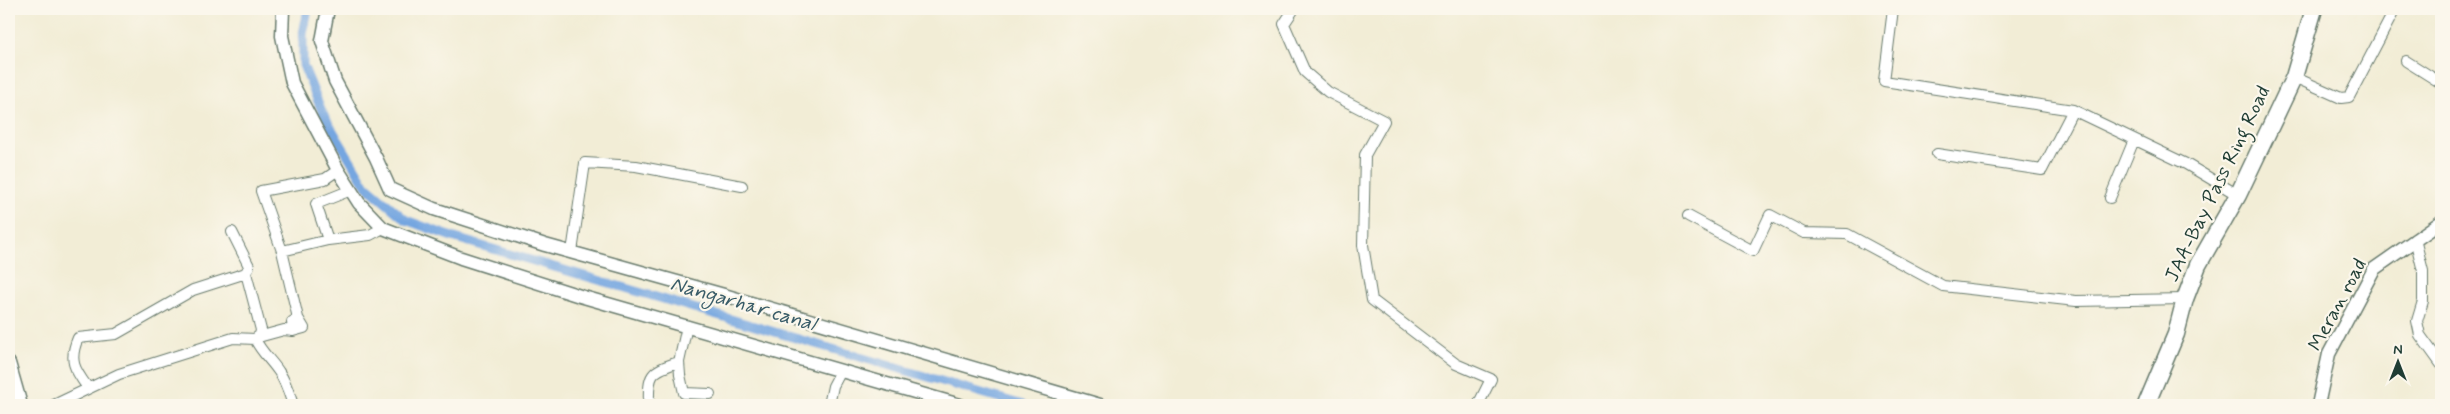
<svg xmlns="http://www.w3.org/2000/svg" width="2450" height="414" font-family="Mynerve,sans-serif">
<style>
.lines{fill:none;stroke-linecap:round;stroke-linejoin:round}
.canal{stroke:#74a6e0;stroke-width:9}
.minor-casing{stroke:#697b6d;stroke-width:12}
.tertiary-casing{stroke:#697b6d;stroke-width:15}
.trunk-casing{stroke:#697b6d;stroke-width:19}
.minor{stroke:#fff;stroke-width:10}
.tertiary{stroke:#fff;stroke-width:12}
.trunk{stroke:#fff;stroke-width:16}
.labels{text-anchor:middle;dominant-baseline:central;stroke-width:4.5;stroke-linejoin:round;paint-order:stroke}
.street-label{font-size:20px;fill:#1f3d34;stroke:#fbf7ec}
.water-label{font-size:21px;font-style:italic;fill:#395c68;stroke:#fbf7ec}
</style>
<rect width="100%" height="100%" fill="#fbf7ec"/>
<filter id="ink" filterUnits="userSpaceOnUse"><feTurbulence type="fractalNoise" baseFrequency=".02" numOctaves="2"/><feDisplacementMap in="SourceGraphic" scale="10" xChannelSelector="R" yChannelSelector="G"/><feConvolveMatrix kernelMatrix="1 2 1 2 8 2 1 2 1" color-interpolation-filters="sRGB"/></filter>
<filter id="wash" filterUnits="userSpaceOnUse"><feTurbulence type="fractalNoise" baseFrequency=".0096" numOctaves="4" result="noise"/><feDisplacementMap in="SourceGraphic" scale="20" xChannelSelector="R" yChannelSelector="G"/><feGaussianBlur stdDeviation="1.12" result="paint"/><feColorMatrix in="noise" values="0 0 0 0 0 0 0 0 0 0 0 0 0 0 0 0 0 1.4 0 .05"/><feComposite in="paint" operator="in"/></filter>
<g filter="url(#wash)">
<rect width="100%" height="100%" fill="#f2edd6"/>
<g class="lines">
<path class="canal" d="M 308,9 L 303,34 L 303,65 L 323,114 L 366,186 L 406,220 L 452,237 L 1023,405"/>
</g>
</g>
<g filter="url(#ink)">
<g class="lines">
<defs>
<path id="minor" d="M 1294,9 L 1284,24 L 1305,72 L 1328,92 L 1384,121 L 1365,155 L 1363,245 L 1372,300 L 1456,364 L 1491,379 L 1478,405
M 1893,9 L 1884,81 L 2073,110 L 2186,164 L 2238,195
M 2406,61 L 2441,83
M 2294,77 L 2341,98 L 2349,97 L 2392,15
M 1937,154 L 2042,170 L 2073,110
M 2110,198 L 2134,140
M 1688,216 L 1753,251 L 1770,215 L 1804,233 L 1847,234 L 1943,286 L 2076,301 L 2185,299
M 2415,239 L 2423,271 L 2423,301 L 2417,321 L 2420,335 L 2441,364
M 328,240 L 316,204 L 351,190
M 282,251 L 328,240 L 370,235 L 383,228
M 572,252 L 585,163 L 636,166 L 742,186
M 293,331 L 292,322 L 298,318 L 282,251 L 261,191 L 325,179 L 338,170
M 260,335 L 262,336 L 284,330 L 293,331 L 304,328 L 298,318
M 255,339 C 261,352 271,360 279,372 C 286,382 289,393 293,405
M 679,362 L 680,375 L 684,393 L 710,394
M 88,388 C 75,370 68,361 78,338 L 116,334 L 193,290 L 246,273
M 54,405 L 119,374 L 233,338 L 255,339 L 260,335 L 261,330 L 246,273 L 249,266 L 232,232
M 649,405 C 648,374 650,371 679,362 L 687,326
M 829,405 L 833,386 L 841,371"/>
<path id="tertiary" d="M 283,9 L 282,36 L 292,83 L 338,170 L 359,203 L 383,228 L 461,258 L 580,296 L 960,405
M 328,9 L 322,41 L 335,81 L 376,158 L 390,189 L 434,209 L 545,245 L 724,295 L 1100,405
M 9,363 L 21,405
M 2318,405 L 2329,354 L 2374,269 L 2441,222"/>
<path id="trunk" d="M 2146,405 L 2176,334 L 2185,299 L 2198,265 L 2238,195 L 2294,77 L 2314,9"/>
</defs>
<use href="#minor" class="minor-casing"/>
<use href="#tertiary" class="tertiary-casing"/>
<use href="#trunk" class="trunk-casing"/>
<use href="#minor" class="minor"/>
<use href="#tertiary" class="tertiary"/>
<use href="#trunk" class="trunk"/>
</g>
</g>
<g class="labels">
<g class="street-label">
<text transform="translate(2218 184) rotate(-64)">JAA-Bay Pass Ring Road</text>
<text transform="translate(2338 305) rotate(-62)">Meran road</text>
</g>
<g class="water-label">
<text transform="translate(743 304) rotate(16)">Nangarhar canal</text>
</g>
</g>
<rect width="2450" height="414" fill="none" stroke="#fbf7ec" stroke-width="30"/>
<g transform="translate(2398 362)" stroke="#fbf7ec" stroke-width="4" paint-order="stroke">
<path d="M0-4L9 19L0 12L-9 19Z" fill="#1f3d34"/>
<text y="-8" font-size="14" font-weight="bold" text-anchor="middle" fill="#1f3d34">N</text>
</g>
</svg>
